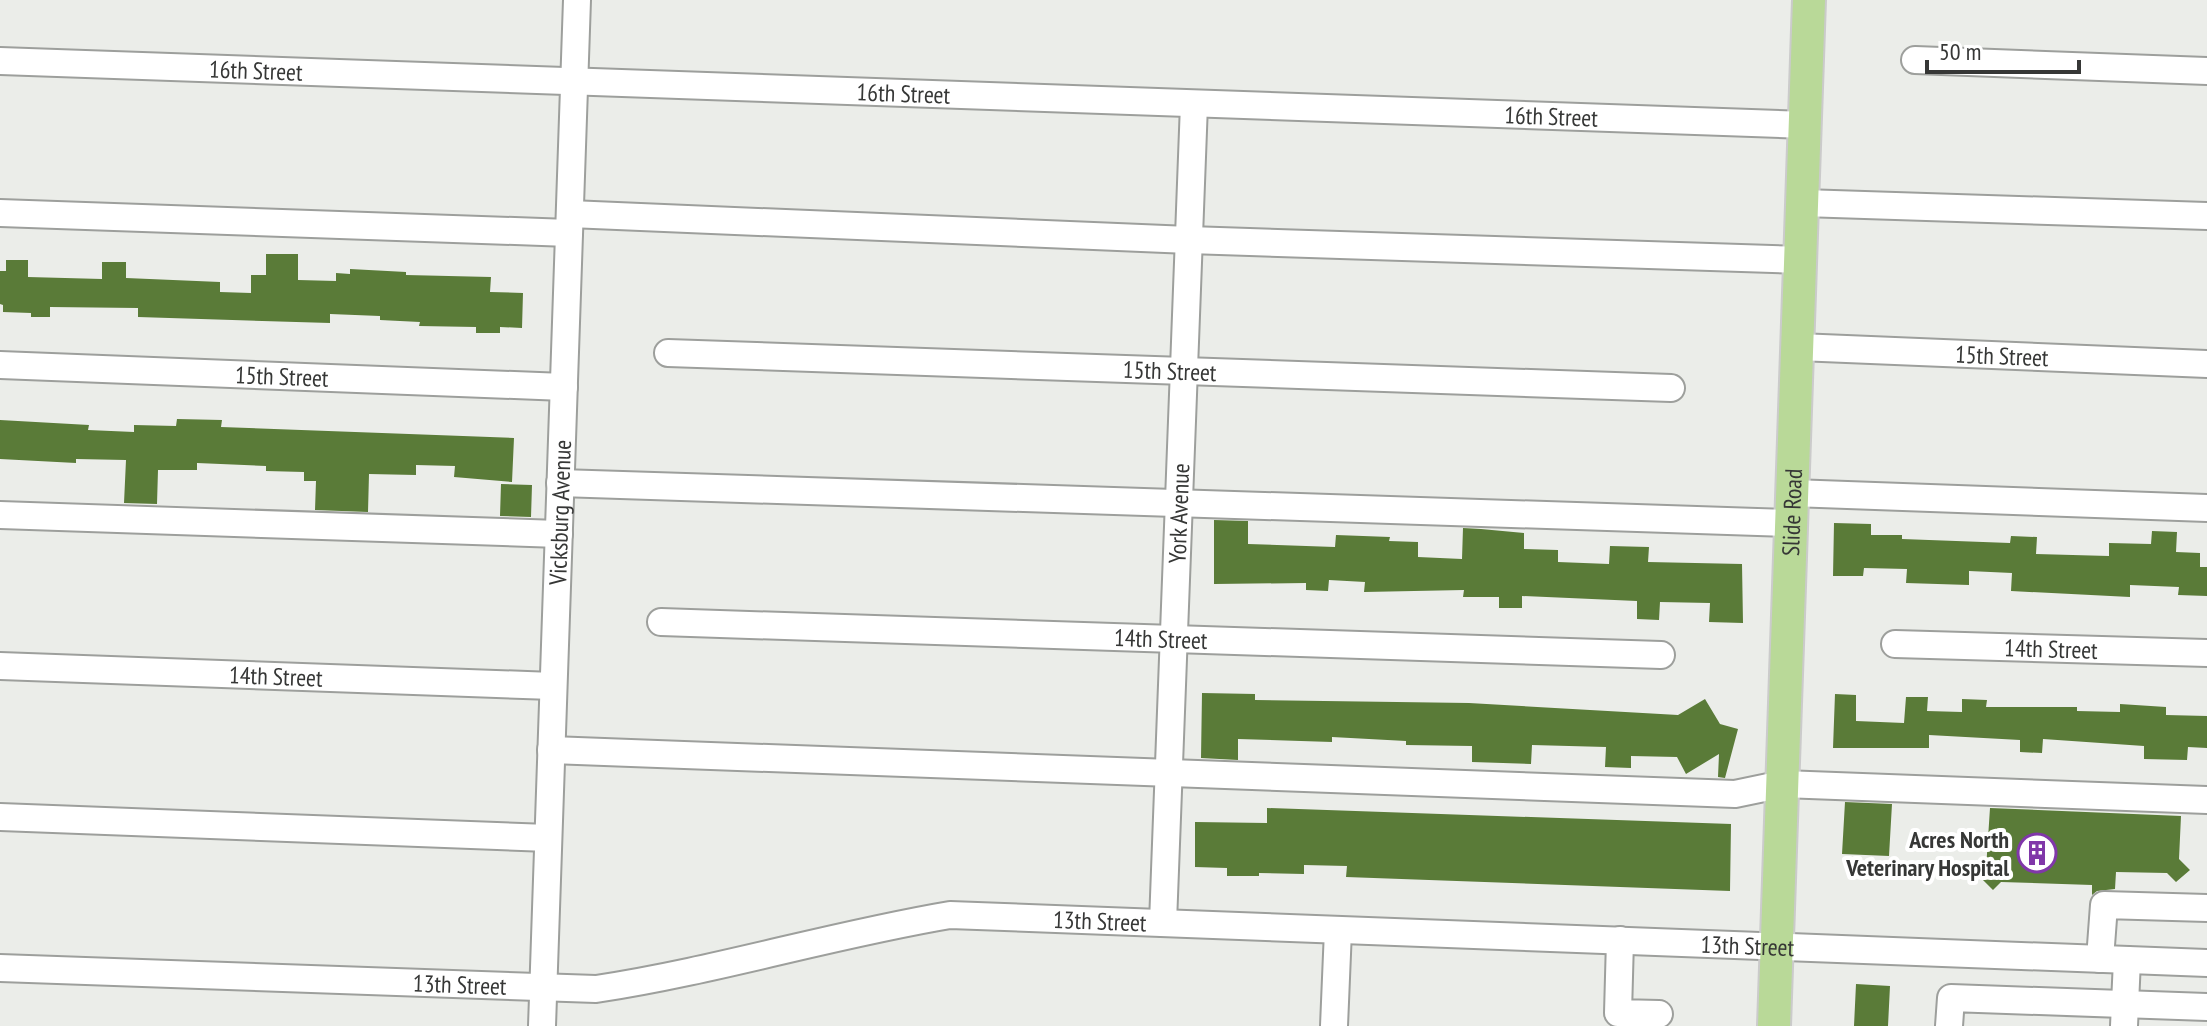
<svg xmlns="http://www.w3.org/2000/svg" width="2207" height="1026" font-family="'PT Sans Narrow',sans-serif">
<style>
.building{fill:#5a7b38}
.lines{fill:none;stroke-linecap:round;stroke-linejoin:round}
.minor-casing{stroke:#9d9f9c;stroke-width:30}
.major-casing{stroke:#cbcbcb;stroke-width:36}
.minor{stroke:#fff;stroke-width:26}
.major{stroke:#b9d998;stroke-width:32}
.labels{text-anchor:middle;dominant-baseline:central;stroke-width:8;stroke-linejoin:round;paint-order:stroke}
.street-label{font-size:24px;fill:#363736;stroke:#fff}
.poi-label{font-size:24px;font-weight:bold;fill:#363736;stroke:#fff;text-anchor:end}
</style>
<rect width="100%" height="100%" fill="#ebede9"/>
<path class="building" d="M 266,254 L 298,254 L 298,280 L 336,281 L 336,273 L 350,274 L 350,269 L 406,272 L 406,275 L 491,277 L 490,292 L 523,293 L 522,328 L 500,327 L 500,333 L 476,333 L 476,327 L 419,326 L 420,322 L 380,320 L 380,316 L 330,314 L 330,323 L 138,317 L 138,308 L 50,307 L 50,317 L 31,317 L 31,313 L 3,312 L 3,305 L 0,304 L 0,271 L 6,271 L 6,260 L 28,260 L 28,277 L 102,279 L 102,262 L 126,262 L 126,278 L 220,282 L 220,292 L 251,293 L 251,275 L 266,275 Z
M 177,419 L 222,420 L 221,427 L 514,438 L 512,482 L 454,477 L 455,466 L 416,465 L 416,475 L 369,474 L 368,512 L 315,510 L 316,481 L 304,481 L 304,472 L 266,471 L 266,466 L 197,463 L 197,470 L 158,470 L 157,504 L 124,503 L 126,460 L 76,459 L 76,463 L 0,459 L 0,420 L 89,425 L 88,430 L 134,432 L 134,425 L 176,426 Z
M 501,484 L 532,485 L 531,517 L 500,516 Z
M 1214,520 L 1248,521 L 1248,544 L 1335,547 L 1336,535 L 1390,537 L 1389,541 L 1418,542 L 1418,557 L 1462,559 L 1463,528 L 1481,529 L 1524,533 L 1524,549 L 1558,550 L 1558,562 L 1609,564 L 1610,546 L 1649,547 L 1648,562 L 1742,564 L 1743,623 L 1709,622 L 1710,603 L 1660,602 L 1659,620 L 1637,619 L 1637,601 L 1522,596 L 1522,608 L 1499,608 L 1499,597 L 1463,597 L 1464,590 L 1364,592 L 1365,582 L 1329,580 L 1328,591 L 1306,590 L 1306,583 L 1214,584 Z
M 1834,523 L 1871,524 L 1871,535 L 1902,535 L 1902,539 L 2010,543 L 2011,536 L 2037,537 L 2036,554 L 2109,556 L 2109,543 L 2151,544 L 2152,531 L 2177,532 L 2176,552 L 2200,553 L 2200,567 L 2207,567 L 2207,596 L 2178,595 L 2179,587 L 2130,585 L 2130,597 L 2011,591 L 2012,573 L 1969,571 L 1969,585 L 1906,583 L 1907,569 L 1864,568 L 1863,576 L 1833,576 Z
M 1202,693 L 1255,694 L 1255,700 L 1469,703 L 1678,715 L 1705,699 L 1720,724 L 1738,729 L 1725,778 L 1718,777 L 1719,754 L 1686,774 L 1677,757 L 1631,756 L 1631,768 L 1605,767 L 1606,747 L 1532,745 L 1531,764 L 1472,762 L 1472,746 L 1406,745 L 1406,741 L 1332,737 L 1332,742 L 1238,739 L 1238,760 L 1201,758 Z
M 1835,694 L 1856,695 L 1856,721 L 1904,723 L 1906,697 L 1928,697 L 1927,711 L 1962,712 L 1962,699 L 1987,700 L 1986,707 L 2077,707 L 2077,711 L 2120,712 L 2120,704 L 2166,707 L 2166,715 L 2207,716 L 2207,748 L 2188,747 L 2187,760 L 2144,759 L 2144,746 L 2043,739 L 2042,753 L 2020,752 L 2020,740 L 1929,735 L 1929,748 L 1833,748 Z
M 1845,802 L 1892,804 L 1889,856 L 1842,854 Z
M 1267,808 L 1731,824 L 1730,891 L 1346,877 L 1347,866 L 1304,865 L 1304,874 L 1259,873 L 1259,876 L 1227,876 L 1227,868 L 1195,867 L 1195,822 L 1267,823 Z
M 1990,808 L 2181,816 L 2179,859 L 2190,870 L 2176,882 L 2167,873 L 2116,872 L 2115,889 L 2097,891 L 2092,895 L 2092,885 L 2001,882 L 1993,890 L 1979,876 L 1986,869 Z
M 1856,984 L 1890,986 L 1888,1026 L 1854,1026 Z"/>
<g class="lines">
<defs>
<g id="minor">
<path d="M 1915,60 L 2207,71"/>
<path id="s1" d="M 0,61 L 1805,125"/>
<path d="M 1803,203 L 2207,216"/>
<path d="M 0,213 L 569,233"/>
<path d="M 570,214 L 1189,240 L 1801,260"/>
<path id="s2" d="M 1798,347 L 2207,364"/>
<path id="s3" d="M 668,353 L 1671,388"/>
<path id="s4" d="M 0,365 L 564,387"/>
<path d="M 560,483 L 1791,523"/>
<path d="M 1792,493 L 2207,508"/>
<path d="M 0,515 L 559,534"/>
<path id="s5" d="M 661,622 L 1661,655"/>
<path id="s6" d="M 1895,644 L 2207,653"/>
<path id="s7" d="M 0,666 L 553,686"/>
<path d="M 551,750 L 1735,794 L 1783,784 L 2207,800"/>
<path d="M 0,817 L 548,838"/>
<path id="s8" d="M 1163,923 L 1194,104"/>
<path d="M 1620,940 L 1618,1013 L 1659,1014"/>
<path d="M 2100,959 L 2104,905 L 2207,908"/>
<path id="s9" d="M 0,968 L 596,989 C 715,971 831,935 950,915 L 2207,963"/>
<path id="s10" d="M 542,1026 L 577,0"/>
<path d="M 1334,1026 L 1338,930"/>
<path d="M 1949,1026 L 1951,998 L 2207,1007"/>
<path d="M 2124,1026 L 2127,960"/>
</g>
<g id="major">
<path id="s11" d="M 1774,1026 L 1809,0"/>
</g>
</defs>
<use href="#minor" class="minor-casing"/>
<use href="#major" class="major-casing"/>
<use href="#minor" class="minor"/>
<use href="#major" class="major"/>
</g>
<defs>
<symbol id="building-ring" viewBox="-11 -11 22 22"><circle r="9.5" fill="#fff" stroke="#8037a9" stroke-width="1.5"/><path d="M-4-6H4V6H1V3H-1V6H-4ZM-2.5-4.3h1.7v1.8h-1.7ZM.8-4.3h1.7v1.8H.8ZM-2.5-1h1.7V.8h-1.7ZM.8-1h1.7V.8H.8Z" fill="#8037a9"/></symbol>
</defs>
<g fill-rule="evenodd">
<use href="#building-ring" x="2015" y="831" width="44" height="44"/>
</g>
<g class="labels">
<g class="street-label">
<text stroke="none"><textPath href="#s1" startOffset="256">16th Street</textPath></text>
<text stroke="none"><textPath href="#s1" startOffset="904">16th Street</textPath></text>
<text stroke="none"><textPath href="#s1" startOffset="1552">16th Street</textPath></text>
<text stroke="none"><textPath href="#s2" startOffset="204">15th Street</textPath></text>
<text stroke="none"><textPath href="#s3" startOffset="502">15th Street</textPath></text>
<text stroke="none"><textPath href="#s4" startOffset="282">15th Street</textPath></text>
<text stroke="none"><textPath href="#s10" startOffset="514">Vicksburg Avenue</textPath></text>
<text stroke="none"><textPath href="#s11" startOffset="514">Slide Road</textPath></text>
<text stroke="none"><textPath href="#s8" startOffset="410">York Avenue</textPath></text>
<text stroke="none"><textPath href="#s5" startOffset="500">14th Street</textPath></text>
<text stroke="none"><textPath href="#s6" startOffset="156">14th Street</textPath></text>
<text stroke="none"><textPath href="#s7" startOffset="276">14th Street</textPath></text>
<text stroke="none"><textPath href="#s9" startOffset="1108">13th Street</textPath></text>
<text stroke="none"><textPath href="#s9" startOffset="1756">13th Street</textPath></text>
<text stroke="none"><textPath href="#s9" startOffset="460">13th Street</textPath></text>
</g>
<g class="poi-label">
<text x="2009" y="839">Acres North<tspan x="2009" dy="28">Veterinary Hospital</tspan></text>
</g>
</g>
<path d="M1927 60v12h152v-12" fill="none" stroke="#363736" stroke-width="4"/>
<text x="1939" y="60" font-size="24" fill="#363736" stroke="#ffffff" stroke-width="6" paint-order="stroke">50 m</text>
</svg>
